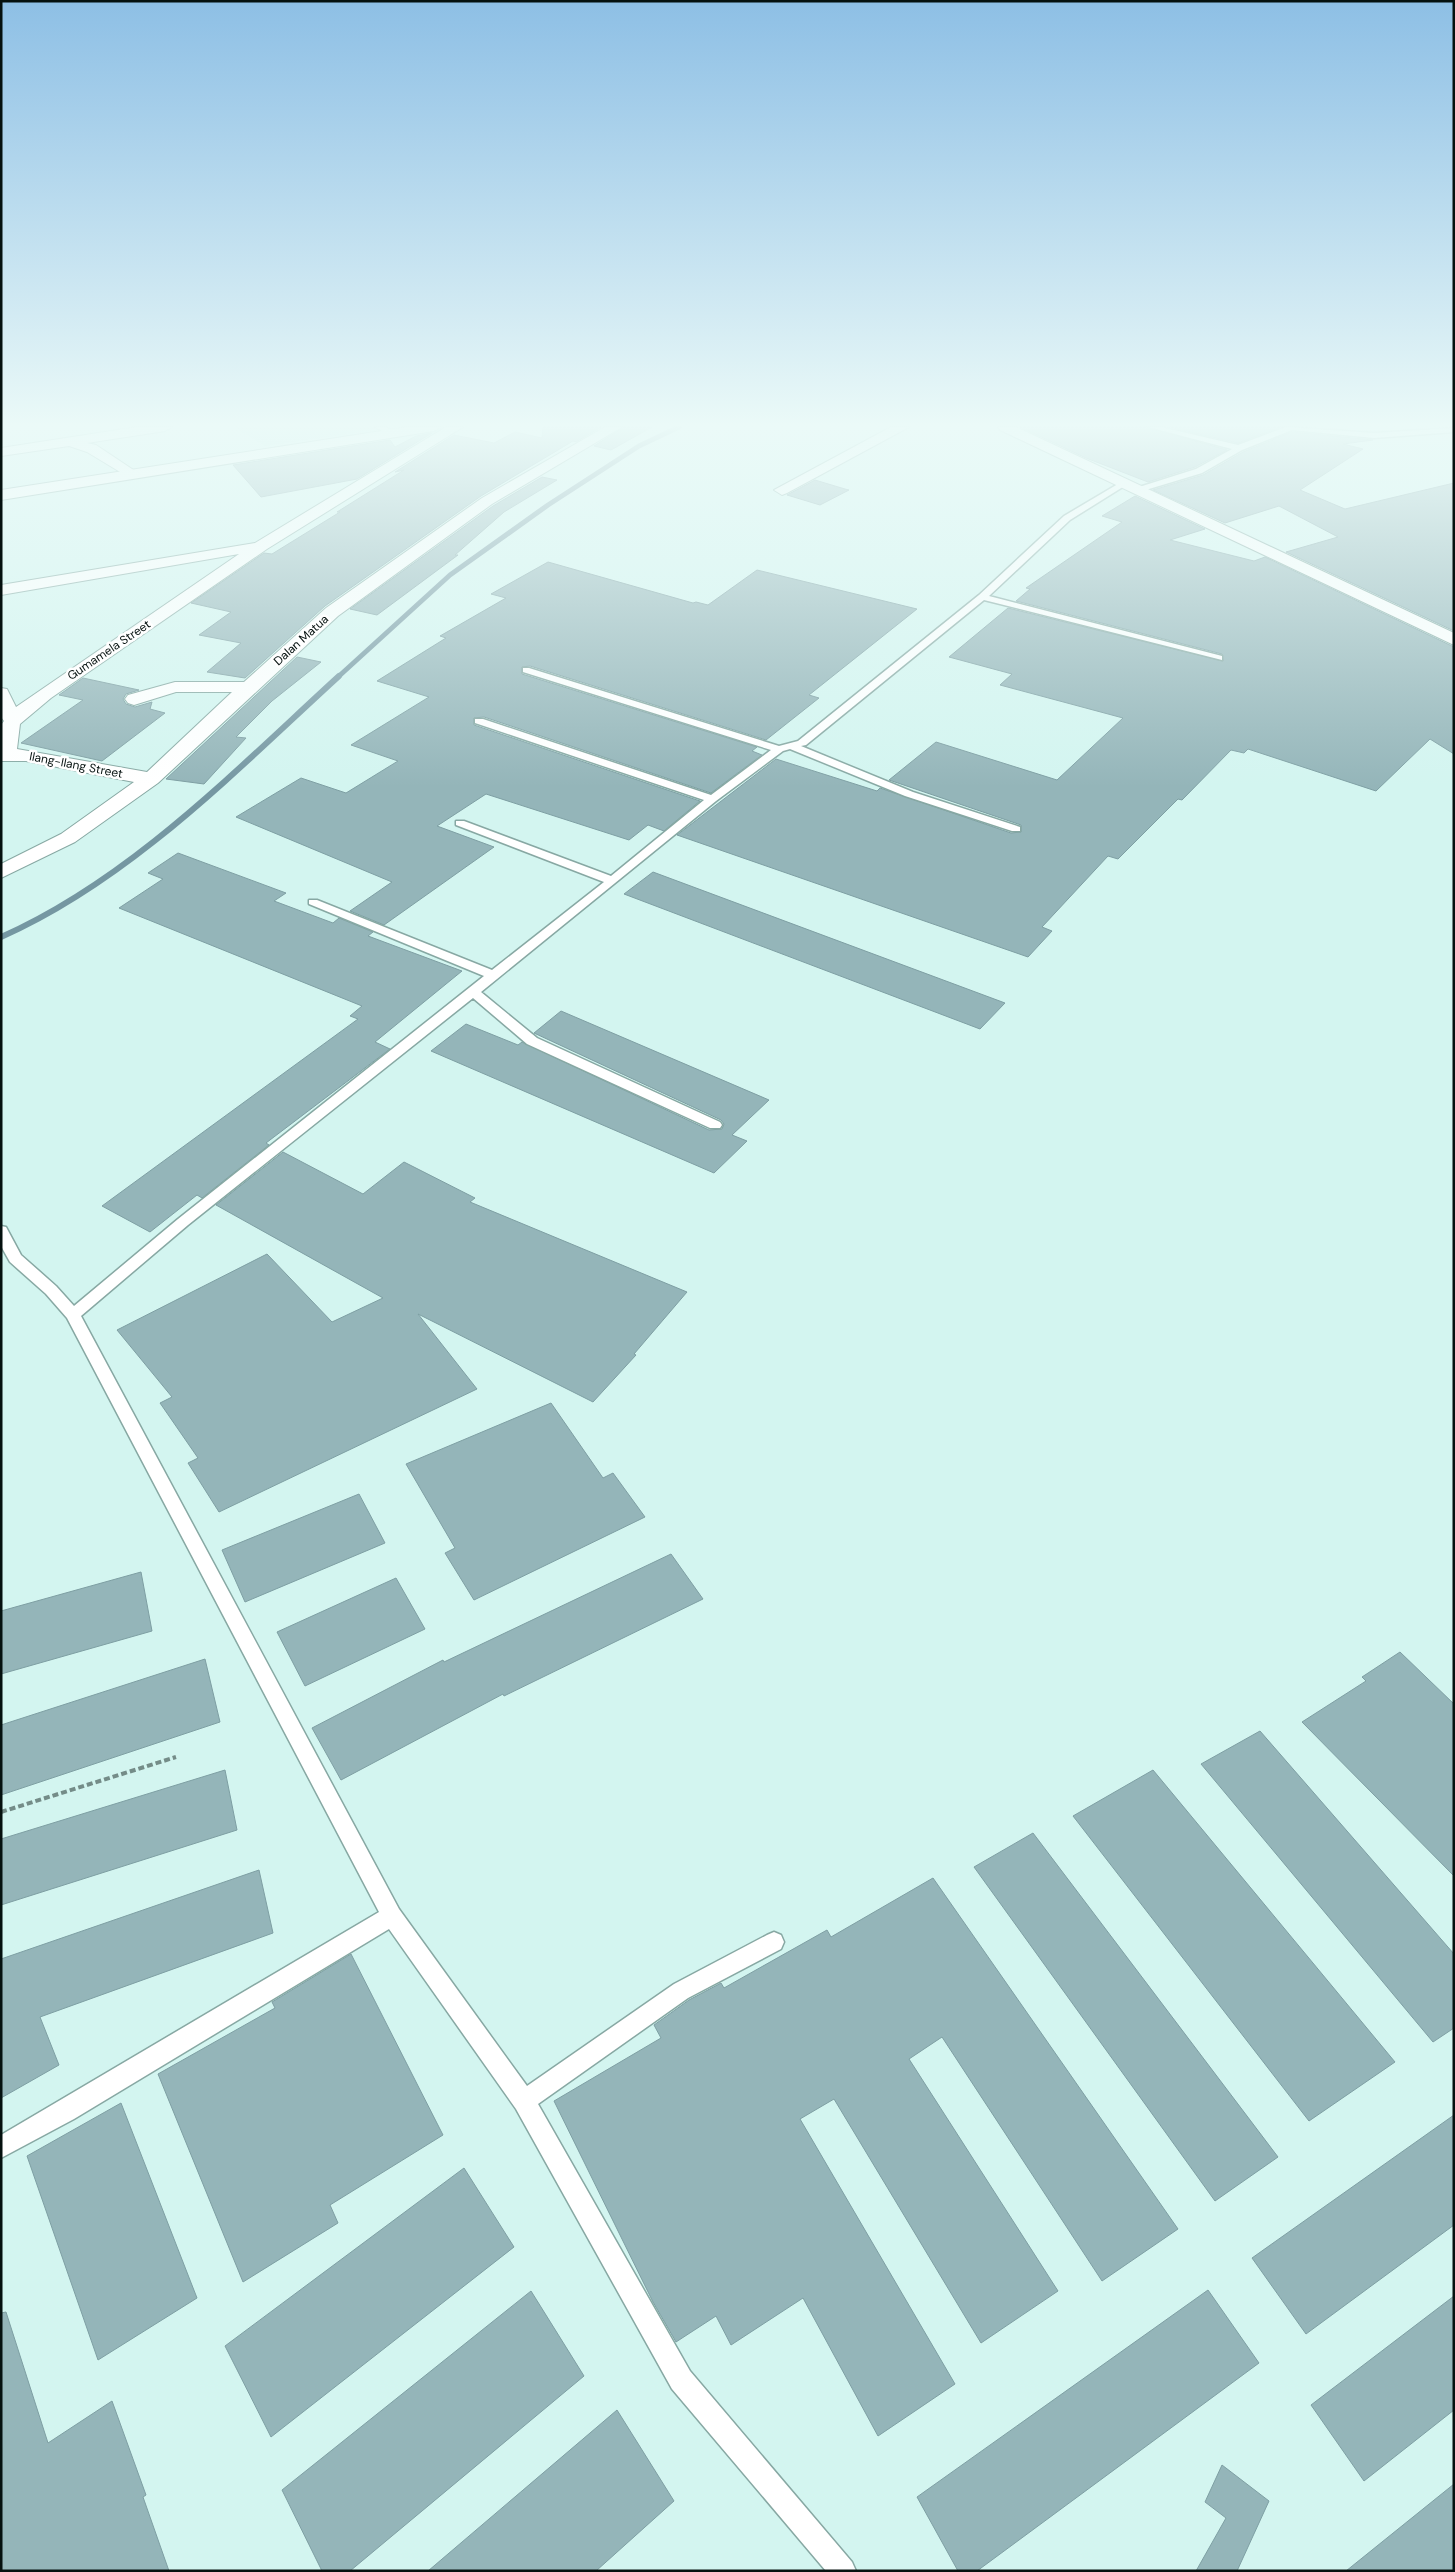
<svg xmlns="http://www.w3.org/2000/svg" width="1455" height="2572" font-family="'DM Sans',sans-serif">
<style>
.built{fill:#c0ece6}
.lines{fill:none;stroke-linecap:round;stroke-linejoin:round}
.stream-far1{stroke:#7597a2;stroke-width:5}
.stream{stroke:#7597a2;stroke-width:6}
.building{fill:#94b5b9;stroke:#7e9fa3}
.service-casing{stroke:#87a8a3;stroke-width:3}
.minor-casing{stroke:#87a8a3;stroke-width:2}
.secondary-casing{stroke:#87a8a3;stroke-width:2}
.path{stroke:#748c88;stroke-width:4;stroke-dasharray:6 3;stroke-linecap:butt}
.service{fill:#fff;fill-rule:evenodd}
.minor{fill:#fff;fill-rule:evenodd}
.secondary{fill:#fff;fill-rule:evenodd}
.labels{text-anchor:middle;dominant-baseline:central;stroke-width:5;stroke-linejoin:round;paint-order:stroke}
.far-street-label{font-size:12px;fill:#05110f;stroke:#fff}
</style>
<rect width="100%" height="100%" fill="#d3f5f0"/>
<path class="built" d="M 234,427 L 396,427 L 265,446 Z"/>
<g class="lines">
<path class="stream-far1" d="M 338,677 L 450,575 L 548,505 L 639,446 L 679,427"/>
<path class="stream" d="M 1,937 C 130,880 236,770 339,676"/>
</g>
<path class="building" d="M 543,427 L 601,427 L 576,442 L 573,441 L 481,496 L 325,606 L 245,678 L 207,672 L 241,643 L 199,635 L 231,612 L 191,603 L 264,553 L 272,554 L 340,512 L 337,512 L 404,470 L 395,472 L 454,435 L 494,443 L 515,432 L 542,438 Z
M 624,427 L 652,427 L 611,450 L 594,446 Z
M 1020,427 L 1146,427 L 1227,450 L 1195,467 L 1148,482 L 1086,458 Z
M 1169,427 L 1281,427 L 1238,443 Z
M 1292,432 L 1373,440 L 1343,444 L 1363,449 L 1300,490 L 1345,509 L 1454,483 L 1454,631 L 1286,552 L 1338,537 L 1279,506 L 1225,523 L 1153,490 L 1203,475 L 1243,452 Z
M 432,433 L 357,479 L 261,497 L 233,465 L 390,440 L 395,447 L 416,436 Z
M 542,477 L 557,480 L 504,512 L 455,555 L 458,555 L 377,615 L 350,609 L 493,506 Z
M 815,480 L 845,489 L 849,490 L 820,505 L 787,495 Z
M 1135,496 L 1205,529 L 1170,540 L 1254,561 L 1265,557 L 1454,647 L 1454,754 L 1430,739 L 1376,791 L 1248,749 L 1244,753 L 1231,750 L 1182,800 L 1178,799 L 1118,859 L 1108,856 L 1042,927 L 1052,931 L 1028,957 L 677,835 L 776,759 L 877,791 L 880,788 L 1011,833 L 1021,832 L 1021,825 L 889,780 L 936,742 L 1057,780 L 1123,718 L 1000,685 L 1012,674 L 949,657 L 1008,608 L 1223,661 L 1222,654 L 1016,601 L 1030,589 L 1026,588 L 1122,522 L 1102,516 Z
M 548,562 L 693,603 L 696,602 L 708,605 L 757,570 L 917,609 L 809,695 L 819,698 L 766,740 L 530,666 L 522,667 L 522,674 L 757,747 L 752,751 L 762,755 L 711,793 L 484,717 L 474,718 L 474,725 L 700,801 L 664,831 L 648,825 L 629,840 L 486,794 L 437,826 L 494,847 L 384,925 L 350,911 L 392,882 L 236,817 L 301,778 L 346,793 L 398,761 L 351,745 L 429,697 L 377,681 L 446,638 L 440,636 L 506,598 L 491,594 Z
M 297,657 L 321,662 L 272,701 L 236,737 L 246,738 L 204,784 L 166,779 Z
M 83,678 L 139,690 L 126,694 L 123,699 L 126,704 L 135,707 L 152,702 L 150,709 L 165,713 L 102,761 L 21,743 L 83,700 L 59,695 Z
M 178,853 L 286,893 L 274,901 L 333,923 L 339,918 L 373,932 L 368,936 L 462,971 L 375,1042 L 390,1049 L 266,1143 L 269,1145 L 202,1198 L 197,1195 L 150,1232 L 102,1206 L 358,1019 L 350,1016 L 362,1006 L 119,908 L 163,879 L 148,873 Z
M 653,872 L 1005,1003 L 980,1029 L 624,894 Z
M 561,1011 L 769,1100 L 732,1135 L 747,1141 L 714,1173 L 431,1051 L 466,1024 L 518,1045 L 522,1042 L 709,1130 L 722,1129 L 724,1124 L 721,1120 L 534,1033 Z
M 283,1152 L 363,1194 L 404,1162 L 475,1198 L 470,1202 L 687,1292 L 634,1354 L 636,1355 L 593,1402 L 418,1314 L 477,1389 L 219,1512 L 188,1463 L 198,1458 L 160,1403 L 172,1397 L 117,1330 L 267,1254 L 332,1322 L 383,1298 L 216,1205 Z
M 551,1403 L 603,1478 L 613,1473 L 645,1517 L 474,1600 L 445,1553 L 455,1548 L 406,1464 Z
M 359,1494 L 385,1543 L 245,1602 L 222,1550 Z
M 671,1554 L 703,1599 L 504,1696 L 503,1694 L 341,1780 L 312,1728 L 443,1660 L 444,1662 Z
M 141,1572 L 152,1631 L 1,1674 L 1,1611 Z
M 396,1578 L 425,1629 L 305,1686 L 277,1632 Z
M 1400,1652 L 1454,1704 L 1454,1876 L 1302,1722 L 1366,1681 L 1362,1677 Z
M 205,1659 L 220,1722 L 1,1795 L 1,1725 Z
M 1260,1731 L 1454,1954 L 1454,2028 L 1433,2042 L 1201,1764 Z
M 225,1770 L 237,1830 L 1,1905 L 1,1839 Z
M 1153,1770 L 1395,2062 L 1309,2121 L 1073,1816 Z
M 1033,1833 L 1278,2157 L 1215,2201 L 974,1867 Z
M 259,1870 L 273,1933 L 40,2017 L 59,2065 L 1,2098 L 1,1959 Z
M 933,1878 L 1178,2229 L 1102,2281 L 942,2037 L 909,2059 L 1058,2291 L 981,2343 L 834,2099 L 800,2119 L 955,2384 L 878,2436 L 803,2298 L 731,2345 L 716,2316 L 676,2342 L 653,2302 L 554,2101 L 661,2038 L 654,2025 L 689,2000 L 721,1983 L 724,1988 L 827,1930 L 831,1937 Z
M 351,1954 L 443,2135 L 330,2205 L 338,2223 L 243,2282 L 158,2074 L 275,2008 L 272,2002 Z
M 121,2103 L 197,2298 L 98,2360 L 27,2156 Z
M 1454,2115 L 1454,2225 L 1306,2334 L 1252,2258 Z
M 464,2168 L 514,2247 L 271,2437 L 225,2346 Z
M 1208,2290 L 1259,2363 L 977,2571 L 958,2571 L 917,2497 Z
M 531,2291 L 584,2376 L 350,2571 L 322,2571 L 282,2490 Z
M 1454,2296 L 1454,2410 L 1364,2481 L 1311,2405 Z
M 6,2312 L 48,2443 L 112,2401 L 146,2495 L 143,2497 L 169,2571 L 1,2571 L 1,2313 Z
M 617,2410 L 674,2501 L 596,2571 L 428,2571 Z
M 1222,2465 L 1269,2501 L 1237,2571 L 1196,2571 L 1226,2518 L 1205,2502 Z
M 1454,2484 L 1454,2571 L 1346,2571 Z"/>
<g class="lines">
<defs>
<path id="service" d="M 375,427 L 386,427 L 395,432 L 388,434 Z
M 1148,427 L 1161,427 L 1238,445 L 1286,427 L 1374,433 L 1454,428 L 1454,432 L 1374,438 L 1292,430 L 1242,450 L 1202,473 L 1139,492 L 1136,492 L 1136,488 L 1196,469 L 1232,449 Z
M 1123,481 L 1126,481 L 1126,485 L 1070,520 L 989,596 L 1222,656 L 1222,660 L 984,600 L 806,745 L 801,746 L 913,792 L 1020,827 L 1020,831 L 1012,831 L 905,796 L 790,749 L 783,751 L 716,801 L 481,992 L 537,1038 L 720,1122 L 722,1125 L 720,1128 L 710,1128 L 527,1044 L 473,998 L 188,1225 L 81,1316 L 399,1909 L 527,2086 L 674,1984 L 767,1935 L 774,1932 L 781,1935 L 784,1942 L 781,1949 L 688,1998 L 538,2104 L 690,2371 L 852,2562 L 856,2571 L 826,2571 L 672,2389 L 516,2109 L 389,1929 L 74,2119 L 1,2158 L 1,2135 L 379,1912 L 67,1318 L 46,1294 L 10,1262 L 1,1246 L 1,1226 L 6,1227 L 21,1255 L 56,1286 L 74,1306 L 178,1219 L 484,976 L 309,904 L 309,900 L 317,900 L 492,970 L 604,882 L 456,825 L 456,821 L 464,821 L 611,876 L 704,800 L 475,723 L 475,719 L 483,719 L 711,795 L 771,750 L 523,672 L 523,668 L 529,668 L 779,746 L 798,741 L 979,595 L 1064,516 Z"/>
<path id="minor" d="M 137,427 L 172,427 L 165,431 L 87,443 L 96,445 L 135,471 L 137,474 L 135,477 L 130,478 L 87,452 L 69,446 L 1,456 L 1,448 Z
M 446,427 L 463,427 L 267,549 L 51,698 L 20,724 L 17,749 L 147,772 L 232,692 L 176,692 L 134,705 L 128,703 L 125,699 L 128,695 L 175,682 L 244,682 L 326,608 L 482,498 L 605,427 L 622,427 L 492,504 L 338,616 L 158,783 L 75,842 L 1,878 L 1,864 L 61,834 L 134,782 L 26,761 L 1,761 L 1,725 L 4,721 L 1,717 L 1,688 L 7,689 L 16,707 L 239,554 L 1,595 L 1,585 L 255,543 Z
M 891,427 L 909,427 L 787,493 L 782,495 L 774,490 Z"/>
<path id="secondary" d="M 407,427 L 441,427 L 434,431 L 1,500 L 1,490 Z
M 998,427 L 1016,427 L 1454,633 L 1454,645 L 1000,430 Z"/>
</defs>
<use href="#service" class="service-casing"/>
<use href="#minor" class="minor-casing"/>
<use href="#secondary" class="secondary-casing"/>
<path class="path" d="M 1,1812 L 176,1757"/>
<use href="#service" class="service"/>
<use href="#minor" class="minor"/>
<use href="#secondary" class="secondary"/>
</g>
<linearGradient id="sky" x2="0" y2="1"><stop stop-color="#8dbfe5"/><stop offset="0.54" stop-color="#ebfaf8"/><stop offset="1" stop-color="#ebfaf8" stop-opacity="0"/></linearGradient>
<rect width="1455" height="787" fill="url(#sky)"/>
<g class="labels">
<g class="far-street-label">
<text transform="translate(301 640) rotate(-42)">Dalan Matua</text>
<text transform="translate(109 650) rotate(-34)">Gumamela Street</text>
<text transform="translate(76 765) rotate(11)">Ilang-Ilang Street</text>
</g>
</g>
<rect width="1455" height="2572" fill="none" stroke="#05110f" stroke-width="5"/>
</svg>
